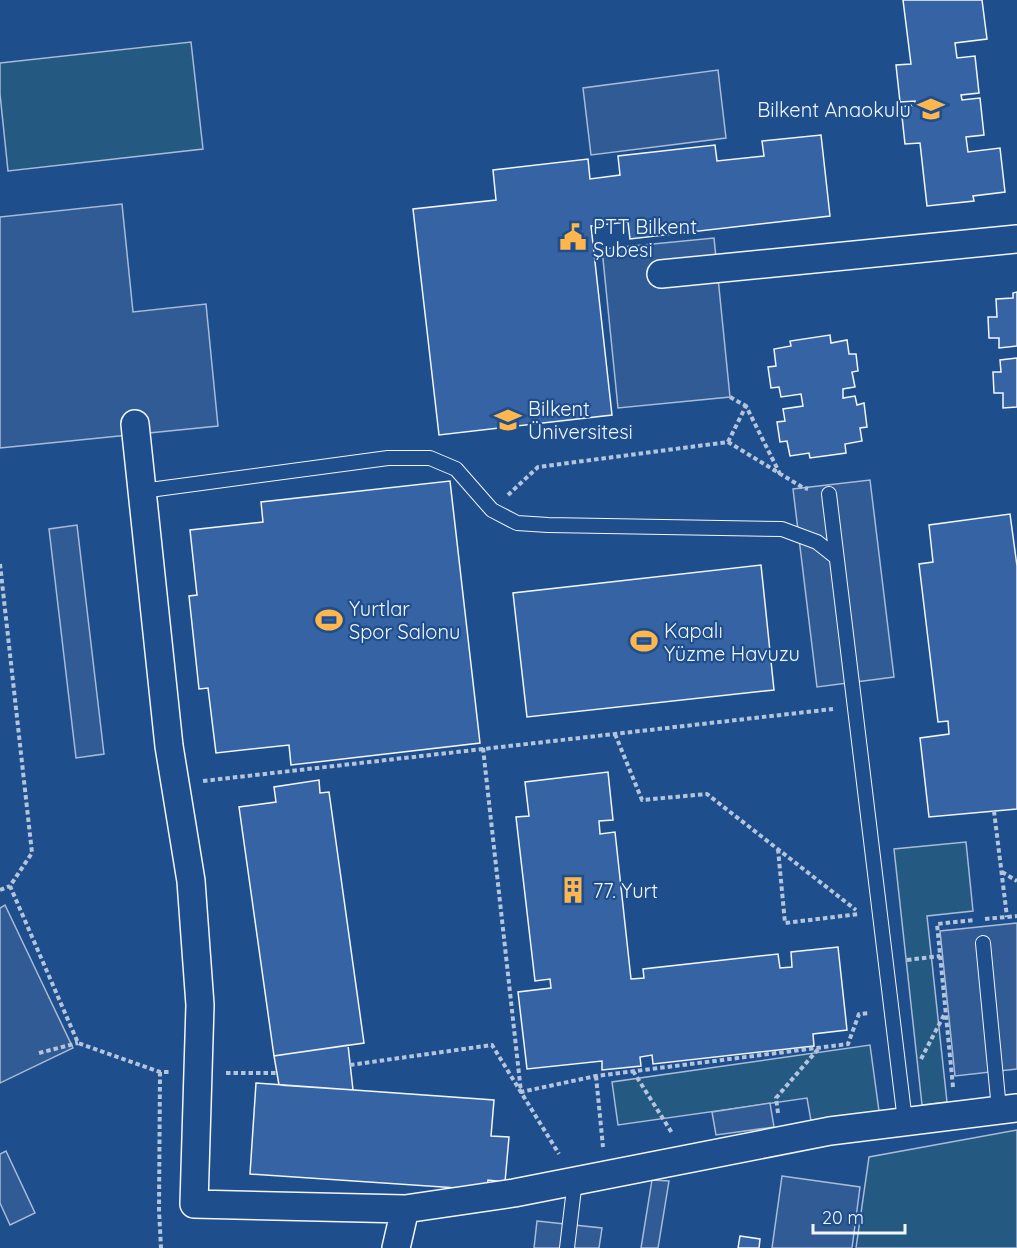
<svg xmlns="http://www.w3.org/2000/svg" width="1017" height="1248" font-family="Quicksand,sans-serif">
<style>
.green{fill:#245a82;stroke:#a8bbd7;stroke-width:1.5}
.parking{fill:#305b95;stroke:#a8bbd7;stroke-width:1.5}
.building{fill:#3563a3;stroke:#f2f6ff;stroke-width:1.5}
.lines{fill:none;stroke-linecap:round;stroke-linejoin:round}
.service-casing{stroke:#f2f6ff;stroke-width:16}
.minor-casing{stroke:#f2f6ff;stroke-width:30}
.path{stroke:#b3c4dc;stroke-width:4;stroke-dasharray:4.5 3;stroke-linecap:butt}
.service{stroke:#1f4e8c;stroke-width:14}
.minor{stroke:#1f4e8c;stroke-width:27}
.labels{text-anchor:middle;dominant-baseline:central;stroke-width:4.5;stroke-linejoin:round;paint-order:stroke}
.poi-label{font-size:20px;fill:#f2f6ff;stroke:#1f4e8c;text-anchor:start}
</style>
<rect width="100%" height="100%" fill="#1f4e8c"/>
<path class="green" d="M 191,42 L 203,149 L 8,171 L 0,94 L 0,63 Z
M 966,842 L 973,911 L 927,916 L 947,1102 L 922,1105 L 894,849 Z
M 870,1045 L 879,1111 L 811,1121 L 807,1098 L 618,1125 L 612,1082 Z
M 1017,1130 L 1017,1248 L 856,1248 L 869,1157 Z"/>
<path class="parking" d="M 718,70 L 726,138 L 591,155 L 583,88 Z
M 122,204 L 133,312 L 206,304 L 218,426 L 0,448 L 0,217 Z
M 714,238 L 730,397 L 618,408 L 602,249 Z
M 870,480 L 894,677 L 817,687 L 793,489 Z
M 77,525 L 104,754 L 76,758 L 49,529 Z
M 5,905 L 73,1048 L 0,1083 L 0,908 Z
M 1017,923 L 1017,1069 L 955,1076 L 940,931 Z
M 770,1103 L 774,1127 L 716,1135 L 712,1112 Z
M 6,1151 L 35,1213 L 10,1225 L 0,1203 L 0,1154 Z
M 782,1176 L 860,1187 L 852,1248 L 772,1248 Z
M 652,1180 L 669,1181 L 658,1248 L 641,1248 Z
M 537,1221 L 602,1228 L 599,1248 L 534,1248 Z"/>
<path class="building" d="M 903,0 L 982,0 L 987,39 L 955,43 L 957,58 L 975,56 L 979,93 L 961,95 L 962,100 L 980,98 L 984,135 L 966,137 L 968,152 L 1000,148 L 1005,192 L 973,196 L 974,201 L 927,206 L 920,143 L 905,144 L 901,107 L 915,105 L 915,101 L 900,102 L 896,65 L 911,64 Z
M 821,135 L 830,216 L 630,239 L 628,222 L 591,226 L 612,415 L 439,435 L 413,209 L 496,200 L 493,170 L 588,159 L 590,179 L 620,175 L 618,156 L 715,145 L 717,161 L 764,156 L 762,141 Z
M 1017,292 L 1017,346 L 999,348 L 999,338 L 989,338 L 988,317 L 997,317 L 996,299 L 1013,298 L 1013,293 Z
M 830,335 L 831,343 L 847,340 L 849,354 L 856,354 L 858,371 L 852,372 L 855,387 L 843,389 L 843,398 L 855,396 L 857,405 L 864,403 L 867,427 L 860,428 L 862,441 L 845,444 L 846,453 L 810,458 L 809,453 L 790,456 L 787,441 L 780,442 L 777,422 L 785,421 L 783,409 L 803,406 L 801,394 L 781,397 L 779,387 L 771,388 L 768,367 L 776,366 L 774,349 L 791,346 L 790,341 Z
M 1017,358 L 1017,407 L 1003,408 L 1003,393 L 994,393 L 993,372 L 1001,372 L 1000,360 Z
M 450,481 L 480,743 L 291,765 L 289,745 L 216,753 L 208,688 L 199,689 L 189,596 L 197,595 L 190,530 L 263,522 L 261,502 Z
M 1010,514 L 1017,566 L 1017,809 L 929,817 L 920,738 L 949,734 L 948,721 L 938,722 L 919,564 L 933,562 L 929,525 Z
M 761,565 L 774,690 L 527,717 L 513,593 Z
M 608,772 L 613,820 L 599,821 L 600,834 L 615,832 L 631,979 L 644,978 L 643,969 L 778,954 L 780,968 L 792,967 L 791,952 L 838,947 L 847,1030 L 813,1034 L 814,1046 L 653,1064 L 652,1055 L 640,1057 L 641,1066 L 602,1070 L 602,1061 L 527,1069 L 518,992 L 551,988 L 550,979 L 535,981 L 516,817 L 529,816 L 525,782 Z
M 319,780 L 320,793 L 329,792 L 364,1043 L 274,1056 L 239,807 L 276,802 L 274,787 Z
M 348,1045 L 353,1090 L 279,1085 L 274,1056 Z
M 256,1083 L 494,1100 L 491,1136 L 509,1137 L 505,1182 L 488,1180 L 487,1190 L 250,1174 Z
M 740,1236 L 760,1239 L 759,1248 L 738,1248 Z"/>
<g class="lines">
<defs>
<path id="service" d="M 142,491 L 388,458 L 430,458 L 456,469 L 492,510 L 517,523 L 548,525 L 782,529 L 817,542 L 836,557
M 829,494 L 905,1121
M 983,943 L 999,1109
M 567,1248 L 575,1180"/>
<path id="minor" d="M 661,274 L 1017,239
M 135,424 L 169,746 L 191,881 L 200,1005 L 194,1204 L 405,1209 L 514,1193 L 830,1131 L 1017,1108
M 396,1248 L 405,1209"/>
</defs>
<use href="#service" class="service-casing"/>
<use href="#minor" class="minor-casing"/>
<path class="path" d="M 730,397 L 746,406
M 728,442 L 746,406 L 780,474
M 508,495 L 538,467 L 728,442 L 802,487 L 808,489
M 0,564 L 32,853 L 10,886 L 78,1043 L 160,1072 L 170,1072
M 615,734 L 642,800 L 707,794 L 856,910
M 483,748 L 521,1092 L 596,1076 L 848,1044 L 859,1014 L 870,1013
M 203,781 L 833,709
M 994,811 L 1007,917
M 778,849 L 785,923 L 859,914
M 1002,872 L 1017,881
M 0,890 L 10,886
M 985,919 L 1017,916
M 907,960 L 940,956
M 39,1053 L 78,1043
M 921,1059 L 944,1015
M 350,1065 L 492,1045 L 559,1154
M 633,1071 L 672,1133
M 160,1072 L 159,1210 L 161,1248
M 226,1073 L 277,1073
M 596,1076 L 603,1147
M 953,1087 L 937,924 L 974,920
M 778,1113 L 776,1098 L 819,1048"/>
<use href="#service" class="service"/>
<use href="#minor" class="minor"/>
</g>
<defs>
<symbol id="school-bare" viewBox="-9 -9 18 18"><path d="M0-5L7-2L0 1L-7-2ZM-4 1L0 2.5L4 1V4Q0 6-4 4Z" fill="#ffb74d" stroke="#1f4e8c" stroke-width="2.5" paint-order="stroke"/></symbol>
<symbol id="civic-bare" viewBox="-9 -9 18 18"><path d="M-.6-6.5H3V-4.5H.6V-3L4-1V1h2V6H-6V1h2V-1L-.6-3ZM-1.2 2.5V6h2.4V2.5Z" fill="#ffb74d" stroke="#1f4e8c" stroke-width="2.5" paint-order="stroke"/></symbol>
<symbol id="university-bare" viewBox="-9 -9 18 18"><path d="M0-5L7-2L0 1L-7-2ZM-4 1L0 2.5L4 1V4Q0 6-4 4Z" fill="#ffb74d" stroke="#1f4e8c" stroke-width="2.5" paint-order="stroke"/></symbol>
<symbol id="stadium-bare" viewBox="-9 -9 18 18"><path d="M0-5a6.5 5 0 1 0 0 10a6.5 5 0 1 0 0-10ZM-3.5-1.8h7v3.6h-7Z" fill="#ffb74d" stroke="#1f4e8c" stroke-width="2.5" paint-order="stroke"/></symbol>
<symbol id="building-bare" viewBox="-9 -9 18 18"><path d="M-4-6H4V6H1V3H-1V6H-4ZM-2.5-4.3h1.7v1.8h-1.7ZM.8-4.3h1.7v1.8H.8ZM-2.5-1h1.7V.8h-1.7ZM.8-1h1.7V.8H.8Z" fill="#ffb74d" stroke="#1f4e8c" stroke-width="2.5" paint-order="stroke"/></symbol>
</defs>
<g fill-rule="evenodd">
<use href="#school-bare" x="912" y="90" width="38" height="38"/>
<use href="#civic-bare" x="554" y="218" width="38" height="38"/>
<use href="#university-bare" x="489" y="401" width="38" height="38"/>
<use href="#stadium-bare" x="310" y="601" width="38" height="38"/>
<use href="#stadium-bare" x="625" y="622" width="38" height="38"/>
<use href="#building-bare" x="554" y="871" width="38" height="38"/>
</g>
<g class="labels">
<g class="poi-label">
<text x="911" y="109" text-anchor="end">Bilkent Anaokulu</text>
<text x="593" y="226">PTT Bilkent<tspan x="593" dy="23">Şubesi</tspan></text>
<text x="528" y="408">Bilkent<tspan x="528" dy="23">Üniversitesi</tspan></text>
<text x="349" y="608">Yurtlar<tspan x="349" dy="23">Spor Salonu</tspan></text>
<text x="664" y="630">Kapalı<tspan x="664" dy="23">Yüzme Havuzu</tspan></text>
<text x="593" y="890">77. Yurt</text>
</g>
</g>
<path d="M813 1224v9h92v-9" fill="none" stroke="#f2f6ff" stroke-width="3"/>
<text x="822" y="1224" font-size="18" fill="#f2f6ff" stroke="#1f4e8c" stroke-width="4.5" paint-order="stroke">20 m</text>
</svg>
